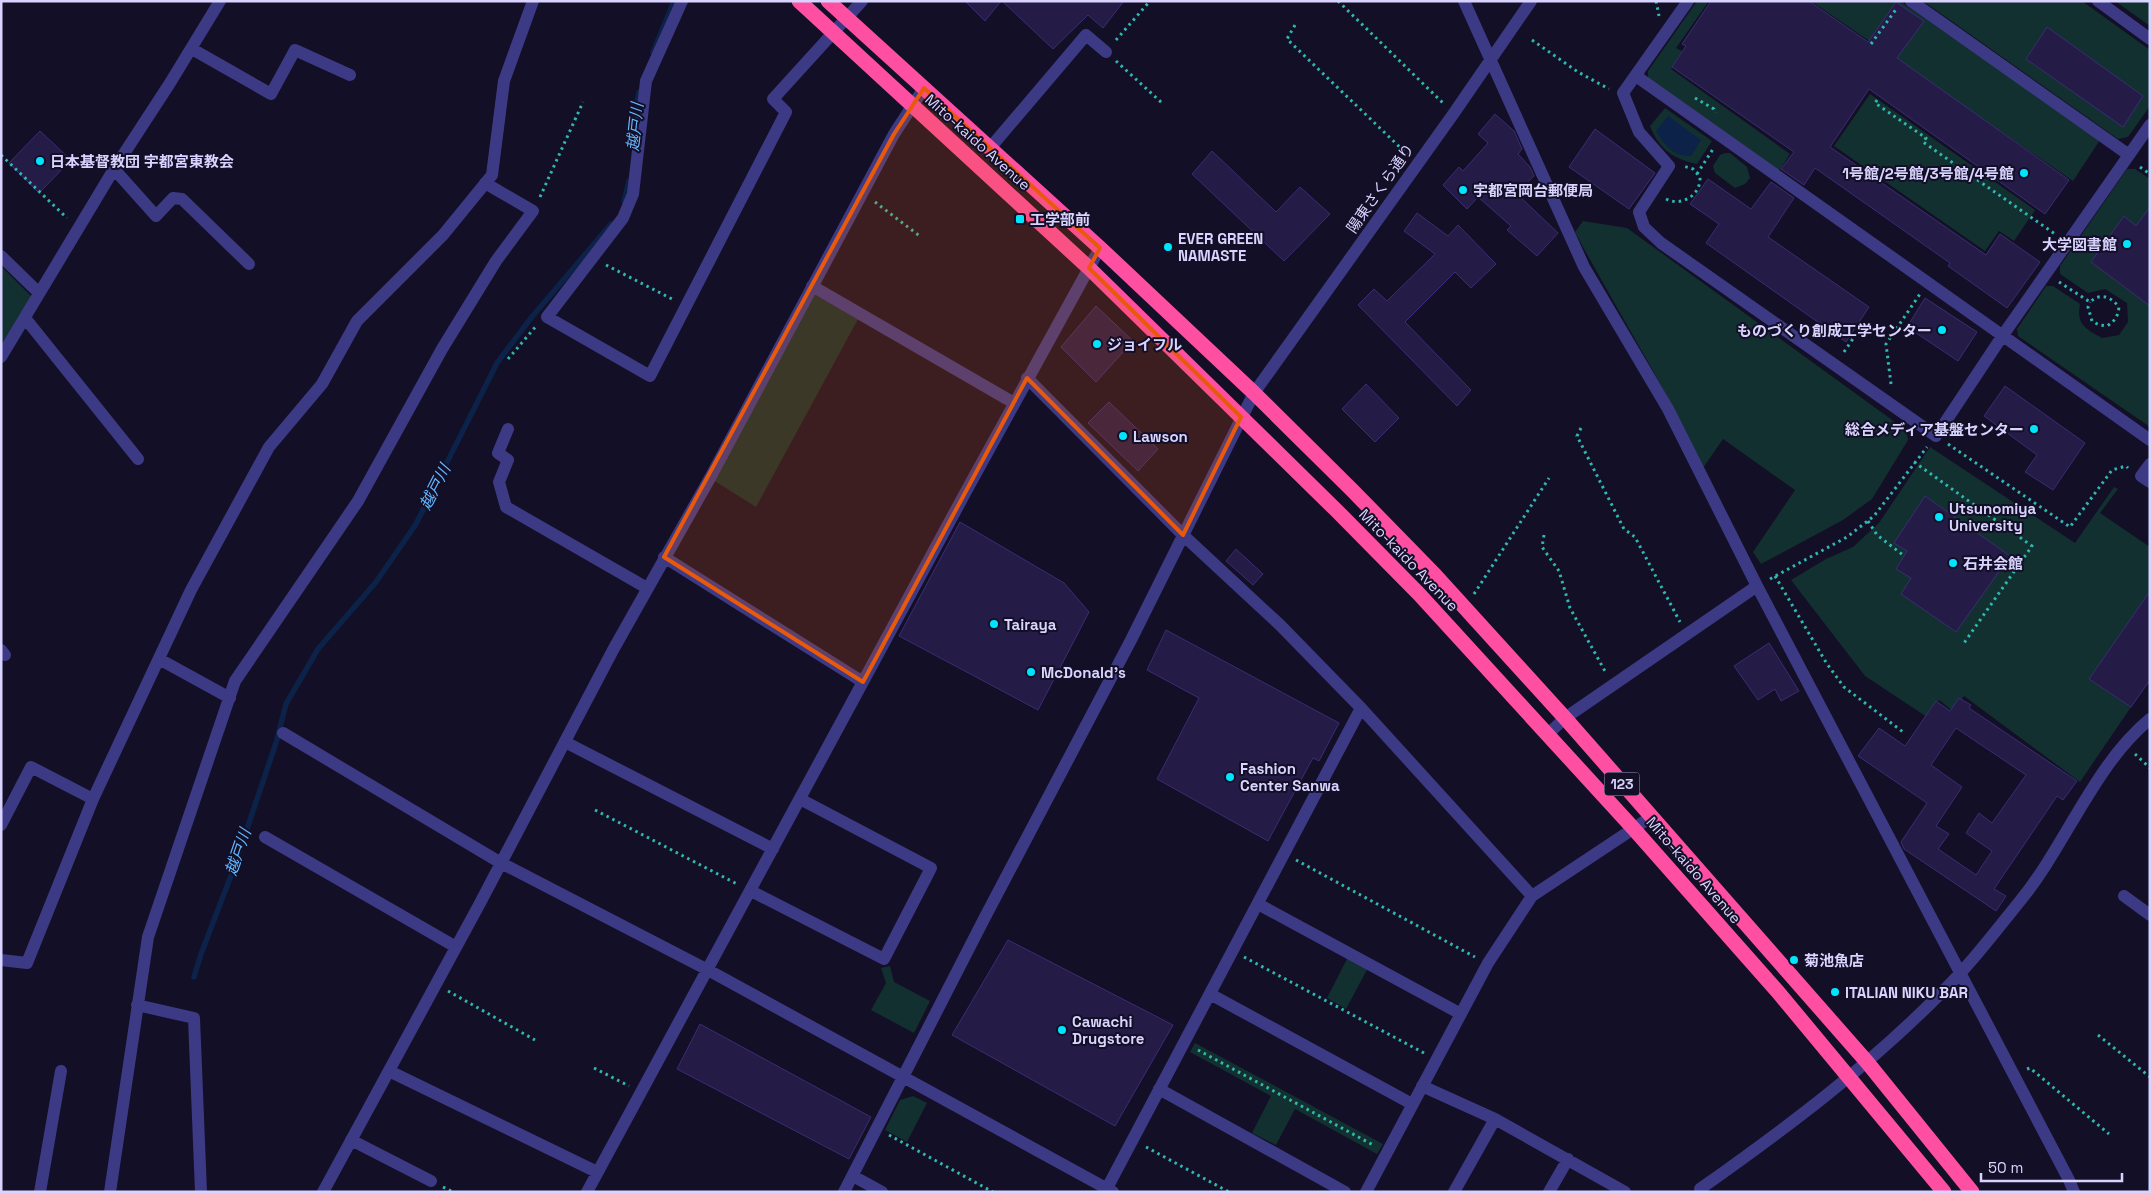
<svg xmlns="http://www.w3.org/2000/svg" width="2151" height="1193" font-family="'Space Grotesk','Noto Sans JP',sans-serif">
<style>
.green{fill:#12302f}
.water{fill:#0c2248}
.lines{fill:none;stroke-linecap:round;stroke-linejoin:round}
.stream{stroke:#0c2248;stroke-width:5.5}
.building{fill:#241b47;stroke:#3b2d73;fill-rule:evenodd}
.path{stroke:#2fb8b0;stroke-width:3;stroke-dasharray:2.5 4;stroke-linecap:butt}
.minor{stroke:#3d3a85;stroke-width:12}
.highway{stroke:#ff4fa3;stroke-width:15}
.marked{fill:#e8590c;fill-opacity:0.2;stroke:#e8590c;stroke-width:4;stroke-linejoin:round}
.poi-dot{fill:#00e5ff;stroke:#130f26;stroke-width:2}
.labels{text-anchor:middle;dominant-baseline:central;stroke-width:4;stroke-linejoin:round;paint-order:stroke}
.shield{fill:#130f26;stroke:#9e99be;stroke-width:1}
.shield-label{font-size:14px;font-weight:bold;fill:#d9d4ff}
.street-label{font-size:15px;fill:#d9d4ff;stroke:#130f26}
.poi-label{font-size:15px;font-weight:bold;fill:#d9d4ff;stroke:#130f26;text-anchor:start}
.water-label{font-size:16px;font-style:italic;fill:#62b6ff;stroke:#130f26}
</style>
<rect width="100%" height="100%" fill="#130f26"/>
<path class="green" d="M 1697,1 L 1709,1 L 1676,48 L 1682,51 L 1671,69 L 1790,154 L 1779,171 L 1648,80 L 1648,71 Z
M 1811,1 L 1900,1 L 2100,140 L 2073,181 Z
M 1923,1 L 2082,1 L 2150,50 L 2150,106 L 2128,137 L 2118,139 Z
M 2115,1 L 2150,1 L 2150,26 Z
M 1870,94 L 2035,210 L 2014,241 L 1999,231 L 1985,251 L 1834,146 Z
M 1665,108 L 1712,141 L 1697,164 C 1673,159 1659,149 1650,126 Z
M 1725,153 L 1730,153 L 1747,167 L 1750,178 L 1745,184 L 1735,188 L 1715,173 L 1713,166 L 1720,155 Z
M 2127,169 L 2135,169 L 2150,179 L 2150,427 L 2018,336 L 2017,329 L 2046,286 L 2053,286 L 2080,304 C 2076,325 2086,329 2102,338 L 2119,335 L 2128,322 L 2127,303 L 2105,289 L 2088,293 L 2060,274 L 2060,266 Z
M 1583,221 L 1627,228 L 1906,430 L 1908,440 L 1872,499 L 1843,520 L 1761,564 L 1753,552 L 1795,490 L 1723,439 L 1703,468 C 1666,387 1617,311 1575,232 Z
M 1,266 L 34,299 L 1,354 Z
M 815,295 L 858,319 L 756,507 L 710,478 L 806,297 Z
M 1930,447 L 2075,543 L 2114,487 L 2118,489 L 2100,513 L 2150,547 L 2150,591 L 2089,679 L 2131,707 L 2080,782 L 1964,696 L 1953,711 L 1939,700 L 1927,717 L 1865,676 L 1791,580 L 1826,559 L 1853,547 L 1879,523 Z
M 1350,953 L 1370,964 L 1346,1009 L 1327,998 Z
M 890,966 L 894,982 L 930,1001 L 914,1033 L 871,1010 L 886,983 L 881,968 Z
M 1195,1043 L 1383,1144 L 1377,1154 L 1295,1109 L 1276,1145 L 1252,1133 L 1271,1096 L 1190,1052 Z
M 913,1096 L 927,1103 L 907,1142 L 885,1130 L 900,1100 Z"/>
<path class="water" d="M 1668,116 L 1701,140 L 1691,156 C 1673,156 1665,146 1656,131 Z"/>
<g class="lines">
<path class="stream" d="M 653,52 L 674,1
M 632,147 L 635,110 L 639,92
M 624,201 L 629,181
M 194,977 L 201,954 L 232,873 L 276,743 L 286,704 L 318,649 L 376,582 L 416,524 L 497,363 L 531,318 L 611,224"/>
</g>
<path class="building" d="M 965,1 L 1001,1 L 985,21 Z
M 1002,1 L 1124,1 L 1103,28 L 1088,15 L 1053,49 Z
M 1711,1 L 1809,1 L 1868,42 L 1896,2 L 1924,21 L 1897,58 L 2069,180 L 2045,214 L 1869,89 L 1830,147 L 1986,255 L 2000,234 L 2040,262 L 2007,308 L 1948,266 L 1950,263 L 1815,168 L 1804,185 L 1781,169 L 1794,152 L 1672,67 L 1686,46 L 1682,44 Z
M 2047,27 L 2143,96 L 2123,127 L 2026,59 Z
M 1495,114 L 1514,131 L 1522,149 L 1518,154 L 1530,167 L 1534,176 L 1516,193 L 1558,233 L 1537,256 L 1507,230 L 1511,226 L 1478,197 L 1467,209 L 1443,185 L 1459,167 L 1463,171 L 1488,143 L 1478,134 Z
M 1595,129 L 1655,173 L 1629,209 L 1569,167 Z
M 40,131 L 71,160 L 39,193 L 9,163 Z
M 1212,151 L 1276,212 L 1300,187 L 1330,214 L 1284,261 L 1192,174 Z
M 1708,179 L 1751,209 L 1771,182 L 1794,198 L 1768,237 L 1869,307 L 1846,342 L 1706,243 L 1719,224 L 1690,204 Z
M 2150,207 L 2150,306 L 2091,262 L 2124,216 L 2136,226 Z
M 1417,213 L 1448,236 L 1458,225 L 1496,264 L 1471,288 L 1455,272 L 1405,322 L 1471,390 L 1457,406 L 1358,305 L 1374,289 L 1387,301 L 1435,254 L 1404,231 Z
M 1925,298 L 1977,332 L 1958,361 L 1907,327 Z
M 1096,306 L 1133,341 L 1096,382 L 1061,347 Z
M 1366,384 L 1399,418 L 1375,442 L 1342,409 Z
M 2005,386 L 2085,443 L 2053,490 L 2025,472 L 2037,455 L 1984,416 Z
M 1109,402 L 1158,449 L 1138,471 L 1088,423 Z
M 1925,496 L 2010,556 L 1956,632 L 1901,594 L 1911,578 L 1896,569 L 1907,551 L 1894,543 Z
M 960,522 L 1064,583 L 1089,612 L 1038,710 L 899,636 Z
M 1236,549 L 1263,574 L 1253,585 L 1226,561 Z
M 2150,591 L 2150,680 L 2131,707 L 2089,679 Z
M 1166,630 L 1339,723 L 1319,761 L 1313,758 L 1268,841 L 1157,779 L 1199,698 L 1147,670 Z
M 1769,643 L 1799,691 L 1781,701 L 1775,689 L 1758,700 L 1734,666 Z
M 1959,698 L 1971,705 L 1969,708 L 2077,781 L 2063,800 L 2057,796 L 1994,889 L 2006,896 L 1996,911 L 1904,849 L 1901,842 L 1927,803 L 1858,756 L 1879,728 L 1905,746 L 1936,701 L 1950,711 ZM 1956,728 L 2026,775 L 1992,823 L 1979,813 L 1966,833 L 1992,851 L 1976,875 L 1938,849 L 1949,834 L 1936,826 L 1962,787 L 1931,765 Z
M 1008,940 L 1173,1025 L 1115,1126 L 952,1035 Z
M 700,1024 L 871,1117 L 849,1159 L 677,1069 Z"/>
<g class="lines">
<path class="path" d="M 1338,1 L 1444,104
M 1656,1 L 1659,16
M 1295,25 L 1287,39 L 1408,155
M 1116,40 L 1150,1
M 1532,40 L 1578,72 L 1609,89
M 1871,44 L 1897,8
M 1116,61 L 1162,103
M 1695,98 L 1714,109 L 1715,113
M 1877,100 L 1875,103 L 1926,138 L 1923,142 L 2055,234
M 1,155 L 67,218
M 2140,167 L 2150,174
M 1697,174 L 1713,149
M 540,197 L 583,102
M 1666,199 C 1682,207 1701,195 1700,177 L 1693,169 L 1683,166
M 875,202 L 921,237
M 606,265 L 674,300
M 2059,282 L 2090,302 C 2101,292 2111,297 2119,307 C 2118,316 2115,321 2107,326 L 2099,325 L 2092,321 L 2088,307 L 2090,302
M 1844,352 L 1865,321
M 508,359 L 537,325
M 1891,384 L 1886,344 L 1920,294
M 1581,428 L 1577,436 L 1624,529 L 1635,537 L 1680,622
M 1948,444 L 2070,527 L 2112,470 L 2126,466 L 2128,468
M 1914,462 L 2032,546 L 1964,643
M 1868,521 L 1877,535 L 1903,555
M 1544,535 L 1542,547 L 1559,571 L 1570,608 L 1606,673
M 1775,576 L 1827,664 L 1844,687 L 1903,732
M 1770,579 L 1847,537 L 1874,516 L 1927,447
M 1474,594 L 1549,478
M 2135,754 L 2150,768
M 595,810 L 737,884
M 1296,860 L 1475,957
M 1244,957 L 1424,1053
M 448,991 L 535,1040
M 2098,1035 L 2150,1077
M 1198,1050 L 1375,1146
M 594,1068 L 629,1086
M 2027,1069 L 2030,1068 L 2109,1134
M 889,1135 L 993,1192
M 1146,1147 L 1229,1192
M 443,1187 L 453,1192"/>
<path class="minor" d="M 682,1 L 646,81 L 633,194 L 623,218 L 547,317 L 650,376 L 786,112 L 773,99 L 862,1
M 1464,1 L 1584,267 L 1668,409 L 1757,586 L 2069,1180 L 2074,1192
M 1688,1 L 1623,93 L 1639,132 L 1669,166 L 1639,212 L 1644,227 L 1661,243 L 1936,436 L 2003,335 L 2150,125
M 1911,1 L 2129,155
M 2098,1 L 2150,39
M 192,49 L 271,94 L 295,50 L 350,75
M 1636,76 L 2150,440
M 990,148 L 1086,35 L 1106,52
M 114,169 L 156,216 L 173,198 L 182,199 L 249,264
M 1,256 L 39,293
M 812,286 L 1014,403
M 25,318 L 138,459
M 1,357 L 114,169 L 170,83 L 220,1
M 1027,378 L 1183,535 L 1280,625 L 1361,708 L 1532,896 L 1651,817
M 508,429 L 498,453 L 508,460 L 499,482 L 506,507 L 647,588
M 2150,464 L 2141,476 L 2150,482
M 664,557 L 863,682
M 1,650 L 5,655
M 159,659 L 230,698
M 283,733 L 501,863 L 708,970 L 1113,1192
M 1548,734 L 1565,718 L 1757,586
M 565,742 L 773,849
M 1,825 L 31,767 L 93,799
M 265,837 L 456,947
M 751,891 L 884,959 L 931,868 L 800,799
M 2124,896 L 2150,915
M 1258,904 L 1461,1014
M 1,960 L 27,963 L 93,799 L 191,590 L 269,447 L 322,384 L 357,321 L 443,235 L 492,175 L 504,81 L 533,1
M 1210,994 L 1412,1104
M 137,1005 L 194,1018 L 201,1192
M 389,1071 L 597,1172
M 1422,1086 L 1495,1119 L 1625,1192
M 1159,1089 L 1345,1192
M 351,1140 L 431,1181
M 853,1176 L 882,1192
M 40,1192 L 61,1071
M 110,1192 L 148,937 L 235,681 L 358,501 L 442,349 L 496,261 L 533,211 L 485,183
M 323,1192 L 479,905 L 613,650 L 710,478 L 894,134 L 924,88
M 587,1192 L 964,495 L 1100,248
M 844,1192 L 984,919 L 1131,640 L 1254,393 L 1454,113 L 1531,1
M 1105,1192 L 1361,708
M 1366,1192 L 1488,963 L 1532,896
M 1454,1192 L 1495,1119
M 1549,1192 L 1568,1159
M 1703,1192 L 1700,1189 C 1785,1129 1868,1067 1941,993 C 1970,965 1995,932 2020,901 C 2066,845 2094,765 2150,719"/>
<path class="highway" d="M 799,1 L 1089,268 L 1336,510 L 1419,594 L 1633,828 L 1778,992 L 1944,1192
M 828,1 L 1100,248 L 1254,393 L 1352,490 L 1435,575 L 1565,718 L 1867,1062 L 1972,1192"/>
</g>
<path class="marked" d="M 924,88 L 1100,248 L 1089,268 L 1241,417 L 1183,535 L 1027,378 L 863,682 L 664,557 L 894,134 Z"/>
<g class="poi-dot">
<circle cx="40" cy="161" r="5"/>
<circle cx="2024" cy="173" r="5"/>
<circle cx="1463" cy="190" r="5"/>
<rect x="1015" y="214" width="10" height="10" rx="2.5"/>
<circle cx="2127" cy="244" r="5"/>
<circle cx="1168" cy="247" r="5"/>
<circle cx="1942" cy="330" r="5"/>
<circle cx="1097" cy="344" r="5"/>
<circle cx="2034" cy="429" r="5"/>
<circle cx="1123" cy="436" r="5"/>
<circle cx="1939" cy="517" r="5"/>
<circle cx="1953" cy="563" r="5"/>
<circle cx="994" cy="624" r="5"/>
<circle cx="1031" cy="672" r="5"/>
<circle cx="1230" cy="777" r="5"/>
<circle cx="1794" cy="960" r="5"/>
<circle cx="1835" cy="992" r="5"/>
<circle cx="1062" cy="1030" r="5"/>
</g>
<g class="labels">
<rect class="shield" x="1604.5" y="772.5" width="35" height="23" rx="4"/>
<g class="shield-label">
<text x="1622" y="784">123</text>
</g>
<g class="street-label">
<text transform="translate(978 142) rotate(42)">Mito-kaido Avenue</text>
<text transform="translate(1380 188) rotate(-55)">陽東さくら通り</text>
<text transform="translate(1409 560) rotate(46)">Mito-kaido Avenue</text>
<text transform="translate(1694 870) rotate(49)">Mito-kaido Avenue</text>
</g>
<g class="poi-label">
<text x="50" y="161">日本基督教団 宇都宮東教会</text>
<text x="2014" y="173" text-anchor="end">1号館/2号館/3号館/4号館</text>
<text x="1473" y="190">宇都宮岡台郵便局</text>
<text x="1030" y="219">工学部前</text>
<text x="1178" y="238">EVER GREEN<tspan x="1178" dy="17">NAMASTE</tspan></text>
<text x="2117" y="244" text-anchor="end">大学図書館</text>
<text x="1932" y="330" text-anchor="end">ものづくり創成工学センター</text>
<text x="1107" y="344">ジョイフル</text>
<text x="2024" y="429" text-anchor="end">総合メディア基盤センター</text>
<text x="1133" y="436">Lawson</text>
<text x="1949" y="508">Utsunomiya<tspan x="1949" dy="17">University</tspan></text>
<text x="1963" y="563">石井会館</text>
<text x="1004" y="624">Tairaya</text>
<text x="1041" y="672">McDonald's</text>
<text x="1240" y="768">Fashion<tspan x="1240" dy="17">Center Sanwa</tspan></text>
<text x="1804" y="960">菊池魚店</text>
<text x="1845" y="992">ITALIAN NIKU BAR</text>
<text x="1072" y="1021">Cawachi<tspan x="1072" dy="17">Drugstore</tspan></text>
</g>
<g class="water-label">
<text transform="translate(635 127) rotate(-84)">越戸川</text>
<text transform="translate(435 487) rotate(-63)">越戸川</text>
<text transform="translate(238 852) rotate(-71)">越戸川</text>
</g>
</g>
<rect width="2151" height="1193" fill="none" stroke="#d9d4ff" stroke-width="5"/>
<path d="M1981 1173v8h141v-8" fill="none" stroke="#d9d4ff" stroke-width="2.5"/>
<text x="1988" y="1173" font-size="15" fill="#d9d4ff" stroke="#130f26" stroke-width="4" paint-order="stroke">50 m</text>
</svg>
